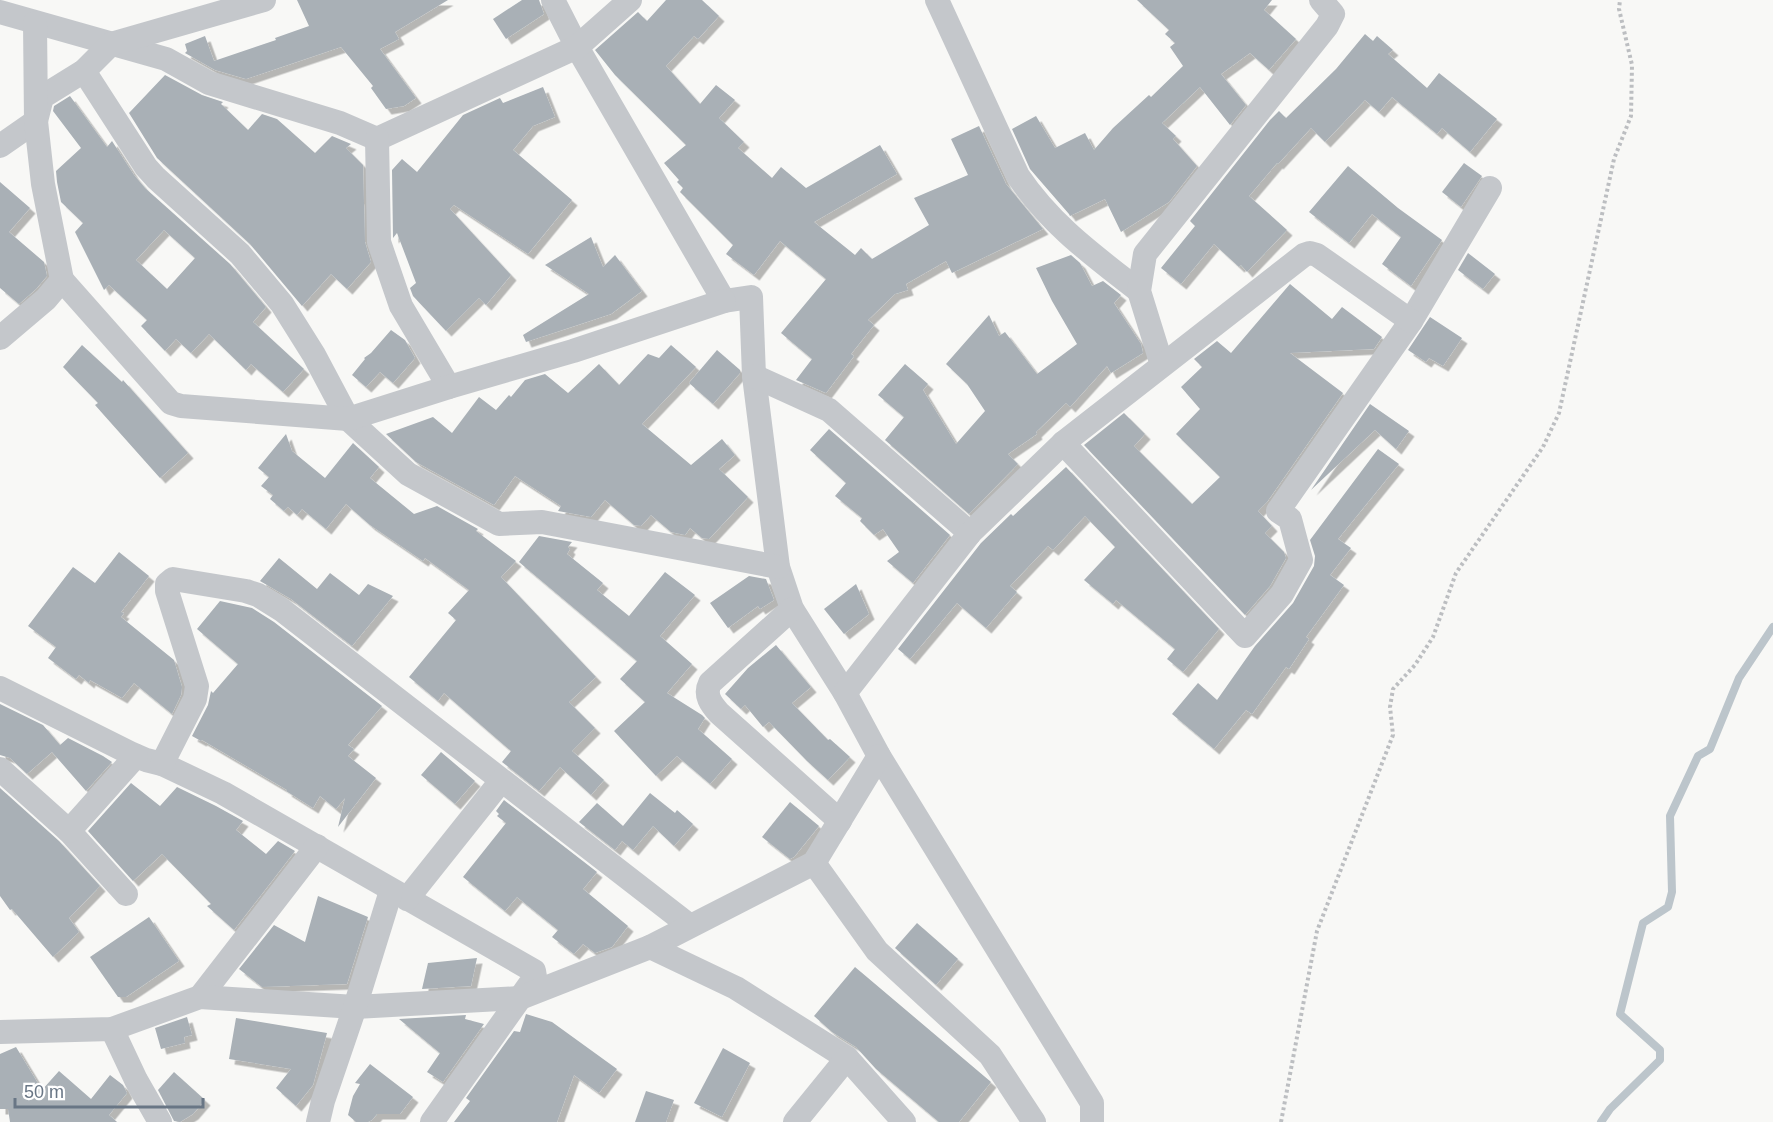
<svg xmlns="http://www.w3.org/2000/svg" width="1773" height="1122" viewBox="0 0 1773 1122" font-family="Helvetica,sans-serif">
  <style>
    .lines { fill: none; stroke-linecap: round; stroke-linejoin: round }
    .stream { stroke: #bcc5cb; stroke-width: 8 }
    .building { fill: #a9b0b6; fill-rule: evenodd; filter: url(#shadow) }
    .path { stroke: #bcbec1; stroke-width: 4; stroke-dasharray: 3 3; stroke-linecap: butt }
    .minor { stroke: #c4c7cb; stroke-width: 24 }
  </style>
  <defs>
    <filter id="shadow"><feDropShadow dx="5.5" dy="5.5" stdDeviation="0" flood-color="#0004"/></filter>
  </defs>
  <rect width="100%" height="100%" fill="#f8f8f6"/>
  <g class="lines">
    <path class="stream" d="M1601,1122L1610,1109L1660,1060V1050L1620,1014L1643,923L1668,907L1672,892L1670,816L1698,756L1710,749L1739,678L1773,627"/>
  </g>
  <g class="building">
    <path d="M297,0H448L395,32L399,39L380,49L416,98L404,106L386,109L371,88L373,86L341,47L246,79L215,70L185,53L187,51L185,44L205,36L214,61L276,40L275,38L309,26Z"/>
    <path d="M522,0H539L544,14L506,39L493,19Z"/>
    <path d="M666,0H702L719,16L698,39L694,36L666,66L700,104L716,85L735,100L719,118L744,142L738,148L772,178L781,167L806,188L880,145L897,174L814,222L855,255L861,248L872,259L929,225L914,198L968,175L951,139L979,126L1006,184L1043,229L952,273L946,261L906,284L908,290L895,294L868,320L874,325L851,354L854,356L826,393L796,380L812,359L781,333L826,279L780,241L754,275L726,254L733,245L680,192L683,188L677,182L679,180L664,163L686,145L615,75L595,50L638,12L647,21Z"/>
    <path d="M1137,0H1272L1264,10L1296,39L1269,70L1250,53L1221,74L1246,105L1230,125L1200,87L1162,123L1176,136L1173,139L1197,166L1169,202L1121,232L1105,199L1070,216L1069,214L1030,169L1012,129L1036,116L1055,148L1085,133L1094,150L1113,128L1149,95L1151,97L1183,66L1170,47L1175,43L1165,34L1169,30Z"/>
    <path d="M1365,34L1373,41L1377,36L1393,50L1388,54L1427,88L1439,73L1497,119L1470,152L1442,128L1437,134L1392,97L1379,112L1365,100L1325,142L1311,128L1278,164L1277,163L1249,196L1287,230L1247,272L1241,265L1239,267L1214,244L1181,284L1161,268L1195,226L1190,221L1270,120L1279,111L1286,118L1336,69Z"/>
    <path d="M165,75L202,95L223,102L221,104L248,130L262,114L277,119L315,153L332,136L351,144L346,148L363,165L365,242L371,262L347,289L331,274L302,306L250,244L157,158L129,113Z"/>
    <path d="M543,87L555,117L533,126L513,150L572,200L528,254L454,205L450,209L511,275L486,305L479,298L446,331L413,296L410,288L416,283L397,233L393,238L392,170L402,159L417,172L463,115L500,98L503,103Z"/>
    <path d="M70,96L107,147L112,141L134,175L145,188L230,264L266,307L253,322L304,369L283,392L251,364L246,370L209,334L191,353L176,339L165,351L141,326L147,320L109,285L104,290L75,232L83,223L61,202L57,182L56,171L81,148L53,111L54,106ZM164,230L195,258L167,289L136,260Z"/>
    <path d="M1464,163L1482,176L1461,207L1442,192Z"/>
    <path d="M1348,166L1398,208L1442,240L1411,286L1382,264L1401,237L1372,214L1349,243L1309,212Z"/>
    <path d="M0,182L30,208L9,232L44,262L47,276L36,289L19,304L0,288Z"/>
    <path d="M591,237L603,267L615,255L642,291L611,314L526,342L523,335L589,294L545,265Z"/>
    <path d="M1468,253L1495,274L1483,289L1458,270Z"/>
    <path d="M1071,255L1080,263L1092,286L1103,281L1121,295L1114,303L1141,344L1143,353L1111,373L1107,366L1070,407L1066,403L1036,432L1037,434L1008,454L1018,464L969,514L885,440L904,417L878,395L905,364L928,384L923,390L956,444L985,411L967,384L946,364L989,315L999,336L1005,332L1037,374L1077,344L1052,301L1036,268Z"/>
    <path d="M1290,284L1332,319L1342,307L1382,337L1374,349L1290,353L1343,393L1267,502L1258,511L1272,526L1265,533L1284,552L1286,558L1270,586L1245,615L1084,445L1124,413L1145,434L1134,446L1192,504L1220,477L1176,434L1200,409L1181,387L1202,367L1194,359L1217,341L1231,353Z"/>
    <path d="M1430,317L1462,338L1443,366L1429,358L1426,362L1408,350Z"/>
    <path d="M391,330L405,340L415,358L393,383L380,372L366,387L352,375L365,359L364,358L371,353Z"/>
    <path d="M82,345L122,382L123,380L188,453L160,478L95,405L98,403L63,367Z"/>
    <path d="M671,345L696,367L642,424L691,465L722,439L735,455L719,469L748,497L709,539L702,538L690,528L685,535L671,532L651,515L641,526L634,525L605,500L591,517L558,511L561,506L515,476L494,505L416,462L386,434L433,417L452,433L479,397L496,410L509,395L511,397L525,380L545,374L568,393L599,364L619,385L648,354L659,358Z"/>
    <path d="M717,350L740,370V373L713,404L689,383Z"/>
    <path d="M1370,404L1409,431L1396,449L1375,430L1311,490Z"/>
    <path d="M829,429L950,535L913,583L887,561L899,552L883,529L874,535L860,521L862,518L835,496L846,483L810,450Z"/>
    <path d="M286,434L292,451L325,478L353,443L379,467L370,478L414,514L437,506L478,529L476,531L516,561L501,577L596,677L569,702L595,728L572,751L604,780L591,795L560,767L539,791L502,762L511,751L444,693L438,701L409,677L456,620L448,613L469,590L425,558L423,561L370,525L346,504L326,529L302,509L297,515L288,507L284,511L270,499L273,495L261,486L269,477L258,468Z"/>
    <path d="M1378,449L1399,464L1338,539L1351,548L1330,575L1344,585L1306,637L1309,639L1289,669L1286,667L1252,714L1246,710L1214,749L1172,714L1198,683L1217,700L1255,646L1293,603L1314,566L1315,556L1310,540Z"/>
    <path d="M1066,467L1219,629L1183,672L1167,659L1175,649L1116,600L1113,604L1084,580L1115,547L1085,516L1053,550L1048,546L1010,586L1017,592L986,628L957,603L910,659L898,649L981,543L1011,514L1013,516Z"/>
    <path d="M539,536L572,542L568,547L570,549L567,554L603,583L597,590L629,616L665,572L695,595L660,636L692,664L667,693L702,715L705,718L698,729L732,759L710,784L677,756L656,776L614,731L645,702L620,679L637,661L519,562Z"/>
    <path d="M119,552L149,576L121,612L124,613L121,617L174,660L182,687L181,695L172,714L134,683L122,698L90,680L89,683L79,675L76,679L48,658L56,647L28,626L73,567L95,583Z"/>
    <path d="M279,558L317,589L330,573L359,595L368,584L393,596L352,646L291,599L260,581Z"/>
    <path d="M749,576L766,579L774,600L760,609L758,606L728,628L710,603Z"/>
    <path d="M856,584L869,614L844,634L824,609Z"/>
    <path d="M220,601L252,608L274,622L382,706L348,745L354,749L348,756L376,778L338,827L345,798L336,809L320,796L313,808L286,791L287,790L202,740L201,741L192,736L208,705L211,691L213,693L238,664L197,629Z"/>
    <path d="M776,645L811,687L792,703L828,740L830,739L850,757L828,780L807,761L769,722L763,727L745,705L741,709L725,694L748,668Z"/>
    <path d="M0,704L43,725L60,745L68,738L103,756L112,762L86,791L52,752L27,774L10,758L0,755Z"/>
    <path d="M441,752L475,781L455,804L421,775Z"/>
    <path d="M131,783L160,806L177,787L216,806L243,821L236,830L266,854L278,841L295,851L234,930L207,906L211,904L162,854L133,881L88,831Z"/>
    <path d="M0,788L59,841L100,886L69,918L79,932L53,957L12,909L10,910L0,896Z"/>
    <path d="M650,793L675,813L677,810L693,824L674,846L653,826L633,850L622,841L615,850L579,822L597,803L623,826Z"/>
    <path d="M504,800L597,872L583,889L628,926L612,947L595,953L583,944L574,954L552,937L558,930L517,897L505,911L463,877L506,823L497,816L499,814L496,811Z"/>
    <path d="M790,802L819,826L794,857L790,859L762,837Z"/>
    <path d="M318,896L368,917L347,984L262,987L239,969L274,925L305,942Z"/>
    <path d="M149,917L179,961L126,997H118L90,957Z"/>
    <path d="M917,923L958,959L936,985L895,948Z"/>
    <path d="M477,958L471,986L422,989L428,963Z"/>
    <path d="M855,967L991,1082L959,1122H939L876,1069L856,1047L832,1032L814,1016Z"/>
    <path d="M526,1014L552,1022L617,1069L599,1093L574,1075L557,1122H454L470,1101L466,1098L514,1031L520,1032Z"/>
    <path d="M466,1015L465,1019L484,1024L443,1082L427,1072L440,1053L399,1019Z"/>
    <path d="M187,1017L192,1035L184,1037L185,1043L161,1049L155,1028Z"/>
    <path d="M236,1018L327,1033L313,1085L296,1106L276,1088L291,1069L229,1059Z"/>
    <path d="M16,1047L42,1090L59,1071L91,1099L110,1075L123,1085L127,1093L109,1115L117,1122H10L8,1109H0V1054Z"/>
    <path d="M723,1048L750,1063L722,1117L694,1103Z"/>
    <path d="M370,1064L413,1097L400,1114H377L372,1120L368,1122H356L348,1115L353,1096L360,1084L355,1083Z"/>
    <path d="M174,1072L205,1100L193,1114L180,1122L174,1121L158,1090Z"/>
    <path d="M646,1091L674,1100L666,1122H635Z"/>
  </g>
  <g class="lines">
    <path class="path" d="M1281,1122L1317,931L1393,735L1390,707L1393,689L1415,665L1433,637L1456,573L1543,447L1559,413L1614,159L1631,116L1632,65L1619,9L1620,0"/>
    <g class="minor">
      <path d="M553,0L577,47L724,301L751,297L754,376L778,567L792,609L845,693L879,756L1092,1103V1122"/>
      <path d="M937,0L1018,176C1051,225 1093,255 1139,291"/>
      <path d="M0,12L166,59L209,83L340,123L377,139L577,47L630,0"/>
      <path d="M84,71L146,167L156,178L240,254L282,304L314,355L348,419L408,474L499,524L542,522L778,567"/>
      <path d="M377,139L379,242L401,306L449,387"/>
      <path d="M0,146L36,121L42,97L84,71L111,44L264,0"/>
      <path d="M62,280L171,403L181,406L348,419L449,387L573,351L724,301"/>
      <path d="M0,338L46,299L62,280L43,184L36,121L35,23"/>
      <path d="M1162,365L1139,291L1145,254L1327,26L1333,14L1321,0"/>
      <path d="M754,376L829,410L970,533"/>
      <path d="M1063,443L1245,636L1282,594L1301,560L1290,519L1278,511L1411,321L1490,188"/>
      <path d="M792,609L710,683C704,695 711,704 719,713L840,821"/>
      <path d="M0,688L130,753L146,760L162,764L223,793L534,971L535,977L432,1122"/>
      <path d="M845,693L970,533L1063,443L1304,255L1310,253L1317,255L1411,321"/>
      <path d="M162,764L195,699L197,686L167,591V584L173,579L246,591L258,595L282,610L690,926"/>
      <path d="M0,769L69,831L126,894"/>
      <path d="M69,831L136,756"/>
      <path d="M814,863L877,951L990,1055L1034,1122"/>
      <path d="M407,899L501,781"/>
      <path d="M650,947L814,863L879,756"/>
      <path d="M200,997L317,846"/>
      <path d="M112,1029L136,1080L160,1122"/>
      <path d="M0,1032L112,1029L200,997L355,1007L520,998L650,947L736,988L847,1058L904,1122"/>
      <path d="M318,1122L323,1101L355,1007L391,891"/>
      <path d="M795,1122L847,1058"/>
    </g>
  </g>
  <path d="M15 1098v9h188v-9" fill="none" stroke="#697685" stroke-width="3"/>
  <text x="24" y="1098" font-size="18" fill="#697685" stroke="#ffffff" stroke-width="4.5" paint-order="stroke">50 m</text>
</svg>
